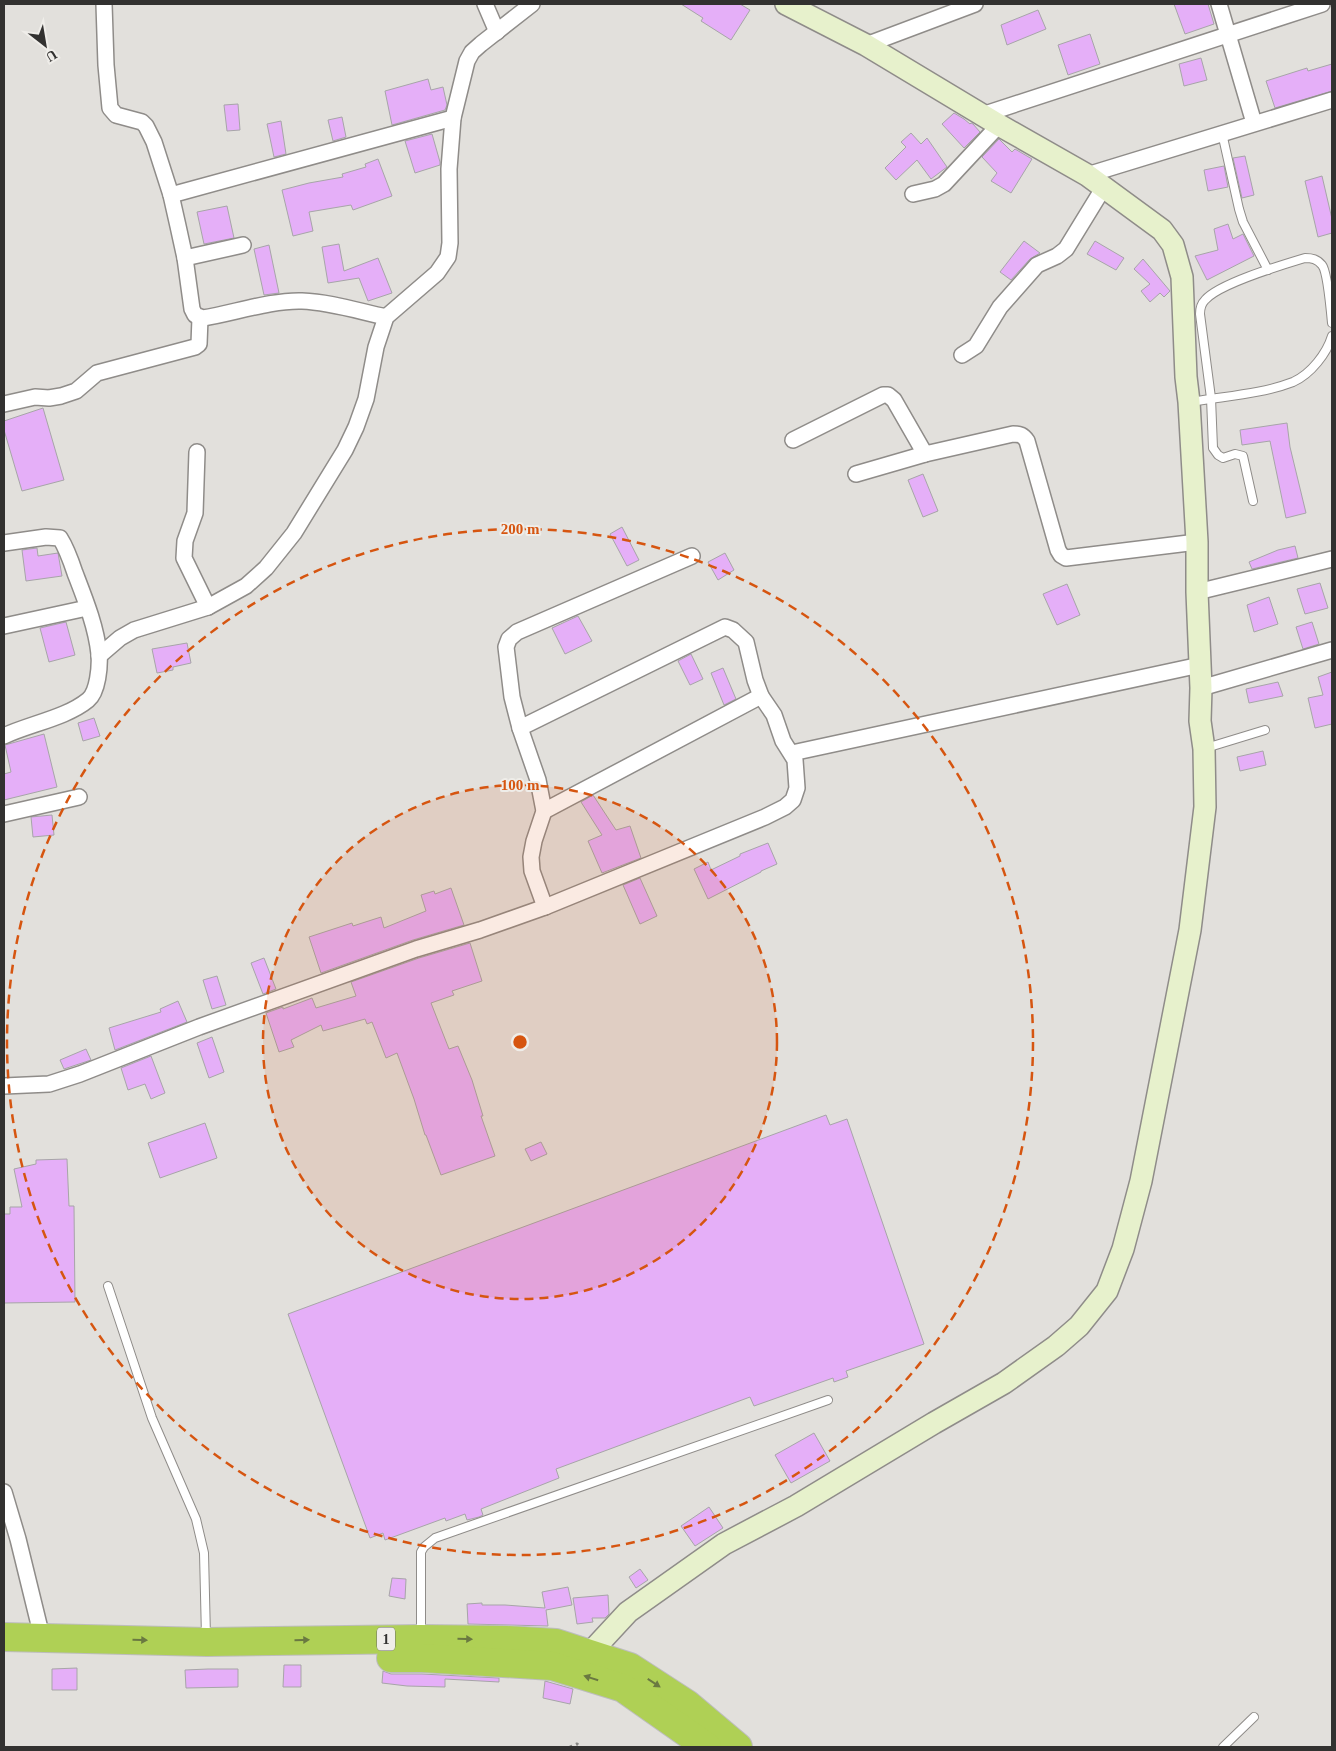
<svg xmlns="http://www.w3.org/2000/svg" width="1336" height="1751" viewBox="0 0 1336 1751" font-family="'Times New Roman',serif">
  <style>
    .building { fill: #e5aff8; stroke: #a7a5a8 }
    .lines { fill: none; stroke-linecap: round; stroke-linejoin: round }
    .lane-casing { stroke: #8f8c89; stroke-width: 10 }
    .street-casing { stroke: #8f8c89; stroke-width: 18 }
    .secondary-casing { stroke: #8f8c89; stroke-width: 24 }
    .highway-casing { stroke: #bdbdbd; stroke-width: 30 }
    .path { stroke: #888784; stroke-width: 3; stroke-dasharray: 2.5 4; stroke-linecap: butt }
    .lane { stroke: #fff; stroke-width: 8 }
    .street { stroke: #fff; stroke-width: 15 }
    .secondary { stroke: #e7f1cc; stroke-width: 21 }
    .highway { stroke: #afd055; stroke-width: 28 }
    .oneway { fill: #6a7941 }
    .ring { fill: none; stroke: #d65510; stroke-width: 2.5; stroke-dasharray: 9 6 }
    .labels { text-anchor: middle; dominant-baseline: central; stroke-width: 4; stroke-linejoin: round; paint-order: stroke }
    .shield { fill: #efede9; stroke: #6b6968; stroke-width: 1 }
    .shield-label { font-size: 14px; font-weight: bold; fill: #323130 }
    .centre { fill: #d65510; stroke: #efede9; stroke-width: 2.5 }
    .ring-label { font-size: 15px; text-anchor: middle; font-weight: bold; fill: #d65510; stroke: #efede9; stroke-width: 4; stroke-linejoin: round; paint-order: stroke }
  </style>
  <rect width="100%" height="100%" fill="#e2e0dc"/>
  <g class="building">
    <path d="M681,4H740L750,10L731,40L701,21L703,18Z"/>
    <path d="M1174,4H1208L1214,24L1185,34Z"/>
    <path d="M1038,10L1046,29L1007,45L1001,25Z"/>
    <path d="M1090,34L1100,64L1068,75L1058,45Z"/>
    <path d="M1201,58L1207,80L1184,86L1179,64Z"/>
    <path d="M1332,64V91L1275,108L1266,81L1307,68L1308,71Z"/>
    <path d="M428,79L431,90L443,87L447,105L445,110L392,125L385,91Z"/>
    <path d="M238,104L240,130L227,131L224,105Z"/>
    <path d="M954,113L964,119L970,124L971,123L973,124L980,132L964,148L942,124Z"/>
    <path d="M342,117L346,137L333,141L328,120Z"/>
    <path d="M281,121L286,154L274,157L267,124Z"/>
    <path d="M911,133L921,144L927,138L947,167L931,179L917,160L896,180L885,168L906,147L901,142Z"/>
    <path d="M432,134L440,162V165L415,173L405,141Z"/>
    <path d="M999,139L1012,152L1015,149L1032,159L1011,193L991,181L997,173L982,157Z"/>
    <path d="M1245,156L1254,195L1242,198L1233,158Z"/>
    <path d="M378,159L392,196L353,210L351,205L309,212L313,231L293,236L282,190L309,183L343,177L342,174L366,167L365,164Z"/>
    <path d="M1224,166L1228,187L1208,191L1204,170Z"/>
    <path d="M1322,176L1332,219V233L1318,237L1305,181Z"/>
    <path d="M227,206L234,238L204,244L197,212Z"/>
    <path d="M1228,224L1233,239L1243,234L1254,256L1207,280L1195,256L1218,250L1214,229Z"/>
    <path d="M1024,241L1040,253L1030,259L1011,280L1000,272Z"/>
    <path d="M1095,241L1124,258L1116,270L1087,254Z"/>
    <path d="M339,244L344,271L378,258L392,293L368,301L359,278L328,283L322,247Z"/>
    <path d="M269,245L279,293L264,295L254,249Z"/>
    <path d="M1143,259L1170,291L1164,297L1160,293L1150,302L1141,291L1150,284L1134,269Z"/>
    <path d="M43,408L64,480L22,491L4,430V421Z"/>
    <path d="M1287,423L1290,447L1306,513L1286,518L1270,441L1242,445L1240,430Z"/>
    <path d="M923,474L938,511L923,517L908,480Z"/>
    <path d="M622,527L639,560L627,566L610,534Z"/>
    <path d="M1295,546L1298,558L1252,569L1249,562L1278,550Z"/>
    <path d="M37,548L38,556L58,553L62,576L26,581L22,550Z"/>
    <path d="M725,553L734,570L718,580L708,562Z"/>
    <path d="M1320,583L1328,608L1305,614L1297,589Z"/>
    <path d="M1067,584L1080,615L1057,625L1043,594Z"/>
    <path d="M1269,597L1278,624L1254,632L1247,605Z"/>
    <path d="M578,616L592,641L565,654L552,628Z"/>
    <path d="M66,622L75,655L49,662L40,628Z"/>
    <path d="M1312,622L1319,644L1303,649L1296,627Z"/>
    <path d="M187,643L191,663L173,667V670L157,673L152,649Z"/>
    <path d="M691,654L703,679L690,685L678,661Z"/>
    <path d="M723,668L736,699L724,705L711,673Z"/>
    <path d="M1332,672V724L1315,728L1308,698L1323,695L1318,677Z"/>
    <path d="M1278,682L1283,696L1249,703L1246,689Z"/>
    <path d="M94,718L100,736L83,741L78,723Z"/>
    <path d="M44,734L57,787L4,800V774L11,772L5,745Z"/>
    <path d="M1263,751L1266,765L1240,771L1237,757Z"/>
    <path d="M593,795L616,830L630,826L641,858L602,873L588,841L602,835L581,802Z"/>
    <path d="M52,815L54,835L33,837L31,817Z"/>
    <path d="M768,843L777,864L761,871V872L708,899L694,869L708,862L711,870L740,856V854Z"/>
    <path d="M640,878L657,916L640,924L623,885Z"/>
    <path d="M451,888L464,925L413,940L321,973L309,937L352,923L353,926L381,917L384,928L426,911L421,895L434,891L435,894Z"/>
    <path d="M470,943L482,981L452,991L454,995L431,1003L449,1049L458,1046L472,1080L483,1116H481L495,1156L441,1175L426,1135H425L414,1099L397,1053L386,1058L372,1022L367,1024L365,1019L323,1031L321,1025L291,1040L294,1047L279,1052L266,1013L283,1007V1009L312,998L316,1008L356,996L351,982L419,958Z"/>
    <path d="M264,958L276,989L263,994L251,963Z"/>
    <path d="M217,976L226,1005L212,1009L203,980Z"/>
    <path d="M178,1001L187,1022L115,1050L109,1028L161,1012L160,1009Z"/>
    <path d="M212,1037L224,1072L209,1078L197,1043Z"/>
    <path d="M86,1049L91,1060L64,1069L60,1060Z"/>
    <path d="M151,1056L165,1093L151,1099L145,1084L128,1090L121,1068Z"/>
    <path d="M826,1115L830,1125L847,1119L924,1344L846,1371L848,1377L834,1382L833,1378L754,1406L750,1397L556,1469L559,1478L481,1509L483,1515L479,1517L467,1520L465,1514L446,1521L445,1518L385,1540L383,1533L370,1538L288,1314Z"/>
    <path d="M205,1123L217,1158L160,1178L148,1143Z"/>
    <path d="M541,1142L547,1154L531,1161L525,1149Z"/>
    <path d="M67,1159L69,1206H74L75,1302L4,1303V1214H10V1207H22L14,1169L36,1164V1160Z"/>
    <path d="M814,1433L830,1461L791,1483L775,1455Z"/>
    <path d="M709,1507L723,1528L695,1546L681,1526Z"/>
    <path d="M640,1569L648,1580L636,1588L629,1577Z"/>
    <path d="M392,1578L406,1579L405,1599L389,1596Z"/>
    <path d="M568,1587L572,1605L546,1610L548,1626L468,1624L467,1604L482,1603V1605H505L545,1608L542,1592Z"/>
    <path d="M608,1595L609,1614L605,1618H592L593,1622L577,1624L573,1598Z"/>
    <path d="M284,1665H301V1687H283Z"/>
    <path d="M77,1668V1690H52V1669Z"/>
    <path d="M208,1669H238V1687L186,1688L185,1670Z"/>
    <path d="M383,1671L391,1674H422L499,1678V1682L445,1679V1687L407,1686L382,1683Z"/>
    <path d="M545,1681L573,1689L570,1704L543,1698Z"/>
  </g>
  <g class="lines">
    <g class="lane-casing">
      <g id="lane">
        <path d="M1222,133L1239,209L1243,222L1268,270"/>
        <path d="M1191,402C1225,396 1262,394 1293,382C1311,374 1327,353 1332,336"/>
        <path d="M1253,501L1243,456L1235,454L1223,458L1218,455L1213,448L1211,398L1200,314C1200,308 1201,304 1205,300C1220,283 1282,265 1305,258C1312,258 1317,259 1322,265C1327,271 1331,312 1332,323"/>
        <path d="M1206,748L1265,730"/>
        <path d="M108,1286L152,1418L196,1519L204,1553L206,1637"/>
        <path d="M421,1634V1552L424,1547L435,1538L828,1400"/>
        <path d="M1223,1747L1254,1717"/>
      </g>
    </g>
    <g class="street-casing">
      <g id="street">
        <path d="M104,4L106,65L110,108L116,115L142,122L146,126L154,142L171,195L178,226L185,258L192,309L195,315L203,318C234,313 271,300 302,301C330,302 358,311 386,317"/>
        <path d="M485,4L497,32"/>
        <path d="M1219,4L1254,123"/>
        <path d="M866,45L975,4"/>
        <path d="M982,115L1322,4"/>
        <path d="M1087,175L1332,100"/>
        <path d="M913,194L935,189L944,184L999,125"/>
        <path d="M171,195L453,118"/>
        <path d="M185,258L243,245"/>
        <path d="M962,355L976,346L1000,307L1037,265L1057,256L1066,249L1104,187"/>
        <path d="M4,404L35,397L49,398L61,396L76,391L97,373L195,347L199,344L200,318"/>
        <path d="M793,440L883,395H888L894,400L925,454"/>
        <path d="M197,452L195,513L185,541L184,558L208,607"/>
        <path d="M856,474L925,454L1013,434C1020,434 1023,435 1027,441L1058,550L1061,555L1066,558L1197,542"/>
        <path d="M4,543L46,537L60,538C67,549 71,561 75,573C85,599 96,626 99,654C100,666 98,692 88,700C66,718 29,724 4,736"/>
        <path d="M1197,592L1332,559"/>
        <path d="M4,626L87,608"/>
        <path d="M99,656L120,638L134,630L208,607L246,586L266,568L294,533L345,450L356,427L366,399L376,347L386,317L437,273L448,257L450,243L449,169L453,118L467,61L472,52L481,44L532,4"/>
        <path d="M1201,688L1332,650"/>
        <path d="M792,753L1200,665"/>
        <path d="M544,811L761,696"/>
        <path d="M4,814L79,797"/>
        <path d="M545,907L532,871L531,857L534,841L544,811L538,780L520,728L512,697L506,647L509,639L517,632L692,556"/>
        <path d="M4,1086L49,1084L80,1074L199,1027L416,949L480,930L545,907L765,817L785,807L793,800L797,788L795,760L783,741L774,715L761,696L755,680L746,642L733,630L725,627L520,728"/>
        <path d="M4,1492L18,1539L42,1637"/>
      </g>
    </g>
    <g class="secondary-casing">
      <path id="secondary" d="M590,1653L628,1612L724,1544L796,1506L934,1423L1004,1383L1056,1346L1079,1326L1107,1291L1123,1249L1141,1181L1190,930L1205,807L1204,749L1200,721L1201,688L1197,592V542L1189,402L1186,377L1182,277L1173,245L1162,230L1087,175L999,125L866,45L786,4"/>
    </g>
    <g class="highway-casing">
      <g id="highway">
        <path d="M4,1637L207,1642L421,1639L506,1640L556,1643L630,1667L687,1704L738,1747"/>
        <path d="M391,1658H422L552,1666L623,1688L707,1747"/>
      </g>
    </g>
    <path class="path" d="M570,1747L577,1744L581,1747"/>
    <use href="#lane" class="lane"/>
    <use href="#street" class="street"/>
    <use href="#secondary" class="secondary"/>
    <use href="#highway" class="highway"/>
  </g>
  <defs><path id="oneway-solid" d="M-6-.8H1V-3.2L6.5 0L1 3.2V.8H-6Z" transform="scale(1.25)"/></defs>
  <g class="oneway">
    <use href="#oneway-solid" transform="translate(465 1639) rotate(1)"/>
    <use href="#oneway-solid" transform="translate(140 1640) rotate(2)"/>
    <use href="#oneway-solid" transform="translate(302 1640) rotate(-1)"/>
    <use href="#oneway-solid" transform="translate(591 1678) rotate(-163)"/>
    <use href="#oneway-solid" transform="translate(654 1683) rotate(33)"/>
  </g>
  <circle cx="520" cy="1042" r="257" fill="#d65510" fill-opacity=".12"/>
  <g class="ring">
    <circle cx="520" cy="1042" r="257"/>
    <circle cx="520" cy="1042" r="513"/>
  </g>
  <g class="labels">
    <rect class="shield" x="377" y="1627.5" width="18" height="23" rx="4"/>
    <g class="shield-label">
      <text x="386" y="1639">1</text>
    </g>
  </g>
  <circle cx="520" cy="1042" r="8" class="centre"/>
  <g class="ring-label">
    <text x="520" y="534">200 m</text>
    <text x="520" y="790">100 m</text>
  </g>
  <rect width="1336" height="1751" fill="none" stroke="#323130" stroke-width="10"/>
  <g transform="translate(45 45) rotate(149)" stroke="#efede9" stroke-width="4" paint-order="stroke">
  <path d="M0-4L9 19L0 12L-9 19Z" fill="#323130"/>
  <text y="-8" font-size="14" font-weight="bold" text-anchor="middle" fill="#323130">U</text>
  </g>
</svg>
